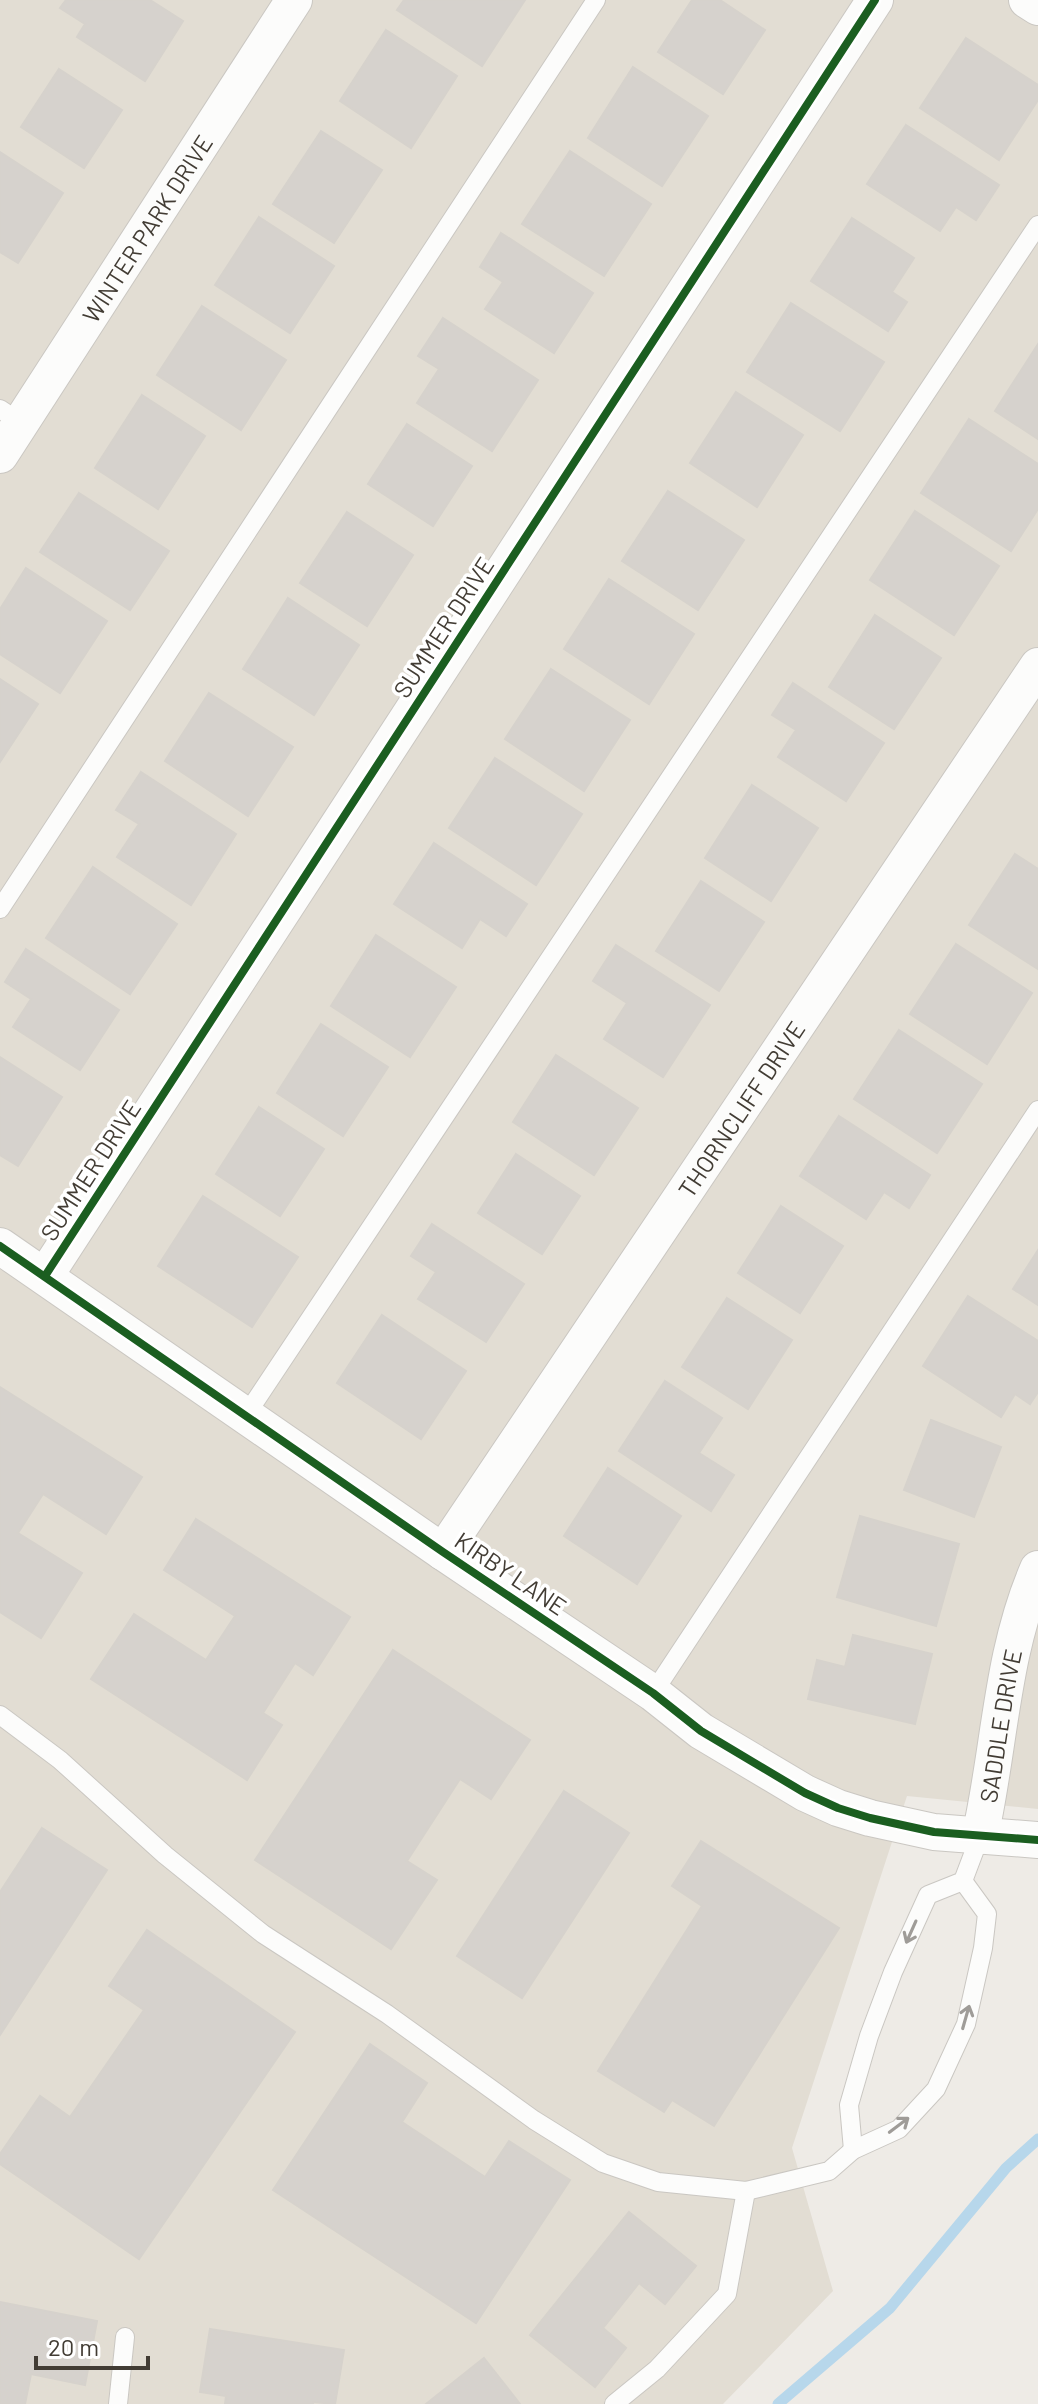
<svg xmlns="http://www.w3.org/2000/svg" width="1038" height="2404" viewBox="0 0 1038 2404" font-family="Barlow,sans-serif">
  <style>
    .residential { fill: #e2ddd3 }
    .lines { fill: none; stroke-linecap: round; stroke-linejoin: round }
    .stream { stroke: #b7d7eb; stroke-width: 11 }
    .building { fill: #d6d2cd; stroke: #d6d2cc; stroke-width: 2 }
    .lane-casing { stroke: #cac7c2; stroke-width: 20 }
    .street-casing { stroke: #cac7c2; stroke-width: 38 }
    .lane { stroke: #fcfcfb; stroke-width: 18 }
    .street { stroke: #fcfcfb; stroke-width: 36 }
    .cycleway-casing { stroke: #fff; stroke-width: 13 }
    .cycleway { stroke: #1b5e20; stroke-width: 8 }
    .oneway { stroke: #9f9c98 }
    .labels { text-anchor: middle; dominant-baseline: central; stroke-width: 7; stroke-linejoin: round; paint-order: stroke }
    .street-label { font-size: 24px; fill: #423c34; stroke: #fff }
  </style>
  <rect width="100%" height="100%" fill="#eeebe6"/>
  <path class="residential" d="M0,0H1038V1809L907,1796L792,2148L833,2291L723,2404H0Z"/>
  <g class="lines">
    <path class="stream" d="M778,2404L890,2308L1006,2168L1038,2139"/>
  </g>
  <g class="building">
    <path d="M66,0H150L183,21L145,81L77,37L85,24L60,8Z"/>
    <path d="M404,0H525L482,66L397,10Z"/>
    <path d="M692,0H720L765,30L723,94L658,52Z"/>
    <path d="M386,30L457,76L411,148L340,101Z"/>
    <path d="M966,38L1038,85V100L999,160L920,108Z"/>
    <path d="M633,67L708,116L662,186L588,138Z"/>
    <path d="M59,69L122,110L84,168L21,127Z"/>
    <path d="M906,125L999,185L976,220L956,207L940,231L867,184Z"/>
    <path d="M321,131L382,170L334,243L273,204Z"/>
    <path d="M570,151L651,204L604,276L522,224Z"/>
    <path d="M0,152L63,193L18,263L0,252Z"/>
    <path d="M259,217L334,266L290,333L215,285Z"/>
    <path d="M852,218L914,258L892,292L907,302L888,331L811,281Z"/>
    <path d="M501,233L593,293L554,353L485,309L503,282L480,267Z"/>
    <path d="M791,303L884,362L840,431L747,372Z"/>
    <path d="M202,306L286,360L241,430L157,375Z"/>
    <path d="M443,318L538,380L492,451L417,403L439,369L418,356Z"/>
    <path d="M1038,344V439L995,411Z"/>
    <path d="M736,392L803,435L757,507L690,463Z"/>
    <path d="M142,395L205,436L158,509L95,468Z"/>
    <path d="M969,419L1038,464V509L1011,551L921,493Z"/>
    <path d="M407,424L472,466L433,526L368,484Z"/>
    <path d="M668,491L744,540L698,610L622,561Z"/>
    <path d="M79,493L169,551L130,610L40,552Z"/>
    <path d="M915,511L999,566L954,635L870,580Z"/>
    <path d="M347,512L413,555L367,626L300,583Z"/>
    <path d="M26,568L107,621L60,693L0,654V609Z"/>
    <path d="M609,579L694,634L649,704L564,649Z"/>
    <path d="M288,598L359,645L314,715L243,669Z"/>
    <path d="M875,615L941,658L894,729L829,687Z"/>
    <path d="M551,669L630,720L584,791L505,739Z"/>
    <path d="M0,679L38,704L0,762Z"/>
    <path d="M793,683L884,743L846,801L778,757L796,730L772,715Z"/>
    <path d="M209,693L293,747L248,816L165,761Z"/>
    <path d="M495,758L582,814L536,885L449,828Z"/>
    <path d="M141,772L236,834L191,905L117,857L139,824L116,810Z"/>
    <path d="M752,785L818,828L771,901L705,858Z"/>
    <path d="M434,843L527,904L506,936L480,919L462,948L394,904Z"/>
    <path d="M1015,854L1038,869V969L969,925Z"/>
    <path d="M93,867L177,924L130,994L46,938Z"/>
    <path d="M701,881L764,922L719,991L656,951Z"/>
    <path d="M376,935L456,987L410,1057L331,1006Z"/>
    <path d="M956,944L1032,993L987,1064L910,1014Z"/>
    <path d="M616,945L710,1005L663,1077L604,1039L627,1003L593,981Z"/>
    <path d="M26,949L119,1010L80,1070L13,1027L31,999L5,982Z"/>
    <path d="M321,1024L388,1067L343,1136L277,1093Z"/>
    <path d="M899,1030L982,1084L937,1153L854,1099Z"/>
    <path d="M556,1055L638,1108L594,1175L513,1122Z"/>
    <path d="M0,1057L62,1097L18,1166L0,1155Z"/>
    <path d="M259,1107L324,1149L280,1216L216,1174Z"/>
    <path d="M839,1116L930,1175L909,1208L884,1192L866,1219L800,1176Z"/>
    <path d="M516,1154L580,1196L542,1254L478,1213Z"/>
    <path d="M203,1196L298,1257L252,1327L158,1266Z"/>
    <path d="M781,1206L843,1246L800,1313L738,1273Z"/>
    <path d="M432,1224L524,1284L486,1342L418,1299L436,1272L411,1256Z"/>
    <path d="M1038,1250V1305L1013,1289Z"/>
    <path d="M968,1296L1038,1341V1392L1030,1404L1015,1394L1001,1417L923,1366Z"/>
    <path d="M727,1298L792,1340L748,1409L682,1367Z"/>
    <path d="M382,1315L466,1371L421,1439L337,1383Z"/>
    <path d="M665,1381L722,1418L699,1453L734,1475L711,1511L619,1451Z"/>
    <path d="M0,1387L142,1477L106,1534L43,1494L18,1533L82,1573L41,1638L0,1612Z"/>
    <path d="M931,1420L1001,1447L974,1517L904,1490Z"/>
    <path d="M608,1468L681,1516L637,1584L564,1536Z"/>
    <path d="M860,1516L959,1544L936,1626L837,1597Z"/>
    <path d="M196,1519L350,1617L313,1675L295,1663L263,1713L282,1725L247,1780L91,1679L134,1614L206,1660L235,1616L164,1570Z"/>
    <path d="M853,1635L932,1654L915,1724L808,1699L817,1660L845,1667Z"/>
    <path d="M393,1650L530,1740L491,1799L460,1779L407,1861L437,1880L391,1949L255,1860Z"/>
    <path d="M564,1791L629,1833L522,1998L457,1956Z"/>
    <path d="M42,1828L107,1870L0,2035V1892Z"/>
    <path d="M701,1841L839,1928L714,2126L672,2100L664,2112L598,2071L702,1906L672,1886Z"/>
    <path d="M147,1930L295,2032L139,2259L0,2164V2154L40,2096L70,2117L144,2010L109,1986Z"/>
    <path d="M370,2044L427,2083L402,2122L485,2177L509,2141L570,2180L476,2323L273,2190Z"/>
    <path d="M629,2212L696,2266L665,2304L639,2283L603,2328L626,2348L595,2387L530,2335Z"/>
    <path d="M0,2302L97,2321L85,2385L31,2374L25,2404H0Z"/>
    <path d="M210,2329L344,2350L335,2404L313,2402V2404H225L226,2396L200,2392Z"/>
    <path d="M484,2358L520,2404H426Z"/>
  </g>
  <g class="lines">
    <g class="lane-casing">
      <g id="lane">
        <path d="M0,409L21,423"/>
        <path d="M0,909L596,0"/>
        <path d="M246,1415L1038,225"/>
        <path d="M653,1693L1038,1110"/>
        <path d="M0,1715L60,1760L165,1855L263,1934L387,2014L534,2120L603,2163L658,2182L746,2191L829,2171L853,2150L899,2129L936,2089L966,2024L983,1948L987,1914L963,1881"/>
        <path d="M853,2150L849,2105L869,2036L893,1972L928,1895L963,1881L980,1836"/>
        <path d="M118,2404L125,2337"/>
        <path d="M614,2404L657,2369L727,2294L746,2191"/>
      </g>
    </g>
    <g class="street-casing">
      <g id="street">
        <path d="M1027,0L1038,7"/>
        <path id="s1" d="M0,455L294,0"/>
        <path d="M0,1246L443,1552L653,1693L701,1731L805,1793L838,1808L870,1818L934,1832L1038,1840"/>
        <path d="M45,1276L875,0"/>
        <path id="s2" d="M443,1552L1038,666"/>
        <path id="s3" d="M980,1836C1000,1747 1001,1654 1038,1569"/>
      </g>
    </g>
    <use href="#lane" class="lane"/>
    <use href="#street" class="street"/>
    <g class="cycleway-casing">
      <g id="cycleway">
        <path d="M0,1246L443,1552L653,1693L701,1731L805,1793L838,1808L870,1818L934,1832L1038,1840"/>
        <path d="M45,1276L875,0"/>
      </g>
    </g>
    <use href="#cycleway" class="cycleway"/>
  </g>
  <defs><path id="oneway-shaft" d="M-6 0H5M1.5-3L5.5 0L1.5 3" fill="none" stroke-width="1.6" stroke-linecap="round" stroke-linejoin="round" transform="scale(2)"/></defs>
  <g class="oneway">
    <use href="#oneway-shaft" transform="translate(911 1932) rotate(114)"/>
    <use href="#oneway-shaft" transform="translate(966 2017) rotate(-74)"/>
    <use href="#oneway-shaft" transform="translate(899 2125) rotate(-37)"/>
  </g>
  <g class="labels">
    <g class="street-label">
      <text stroke="none"><textPath href="#s1" startOffset="270">WINTER PARK DRIVE</textPath></text>
      <text transform="translate(443 627) rotate(-57)">SUMMER DRIVE</text>
      <text stroke="none"><textPath href="#s2" startOffset="534">THORNCLIFF DRIVE</textPath></text>
      <text transform="translate(90 1170) rotate(-57)">SUMMER DRIVE</text>
      <text transform="translate(511 1573) rotate(34)">KIRBY LANE</text>
      <text stroke="none"><textPath href="#s3" startOffset="112">SADDLE DRIVE</textPath></text>
    </g>
  </g>
  <path d="M36 2356v12h112v-12" fill="none" stroke="#423c34" stroke-width="4"/>
  <text x="48" y="2356" font-size="24" fill="#423c34" stroke="#ffffff" stroke-width="6" paint-order="stroke">20 m</text>
</svg>
